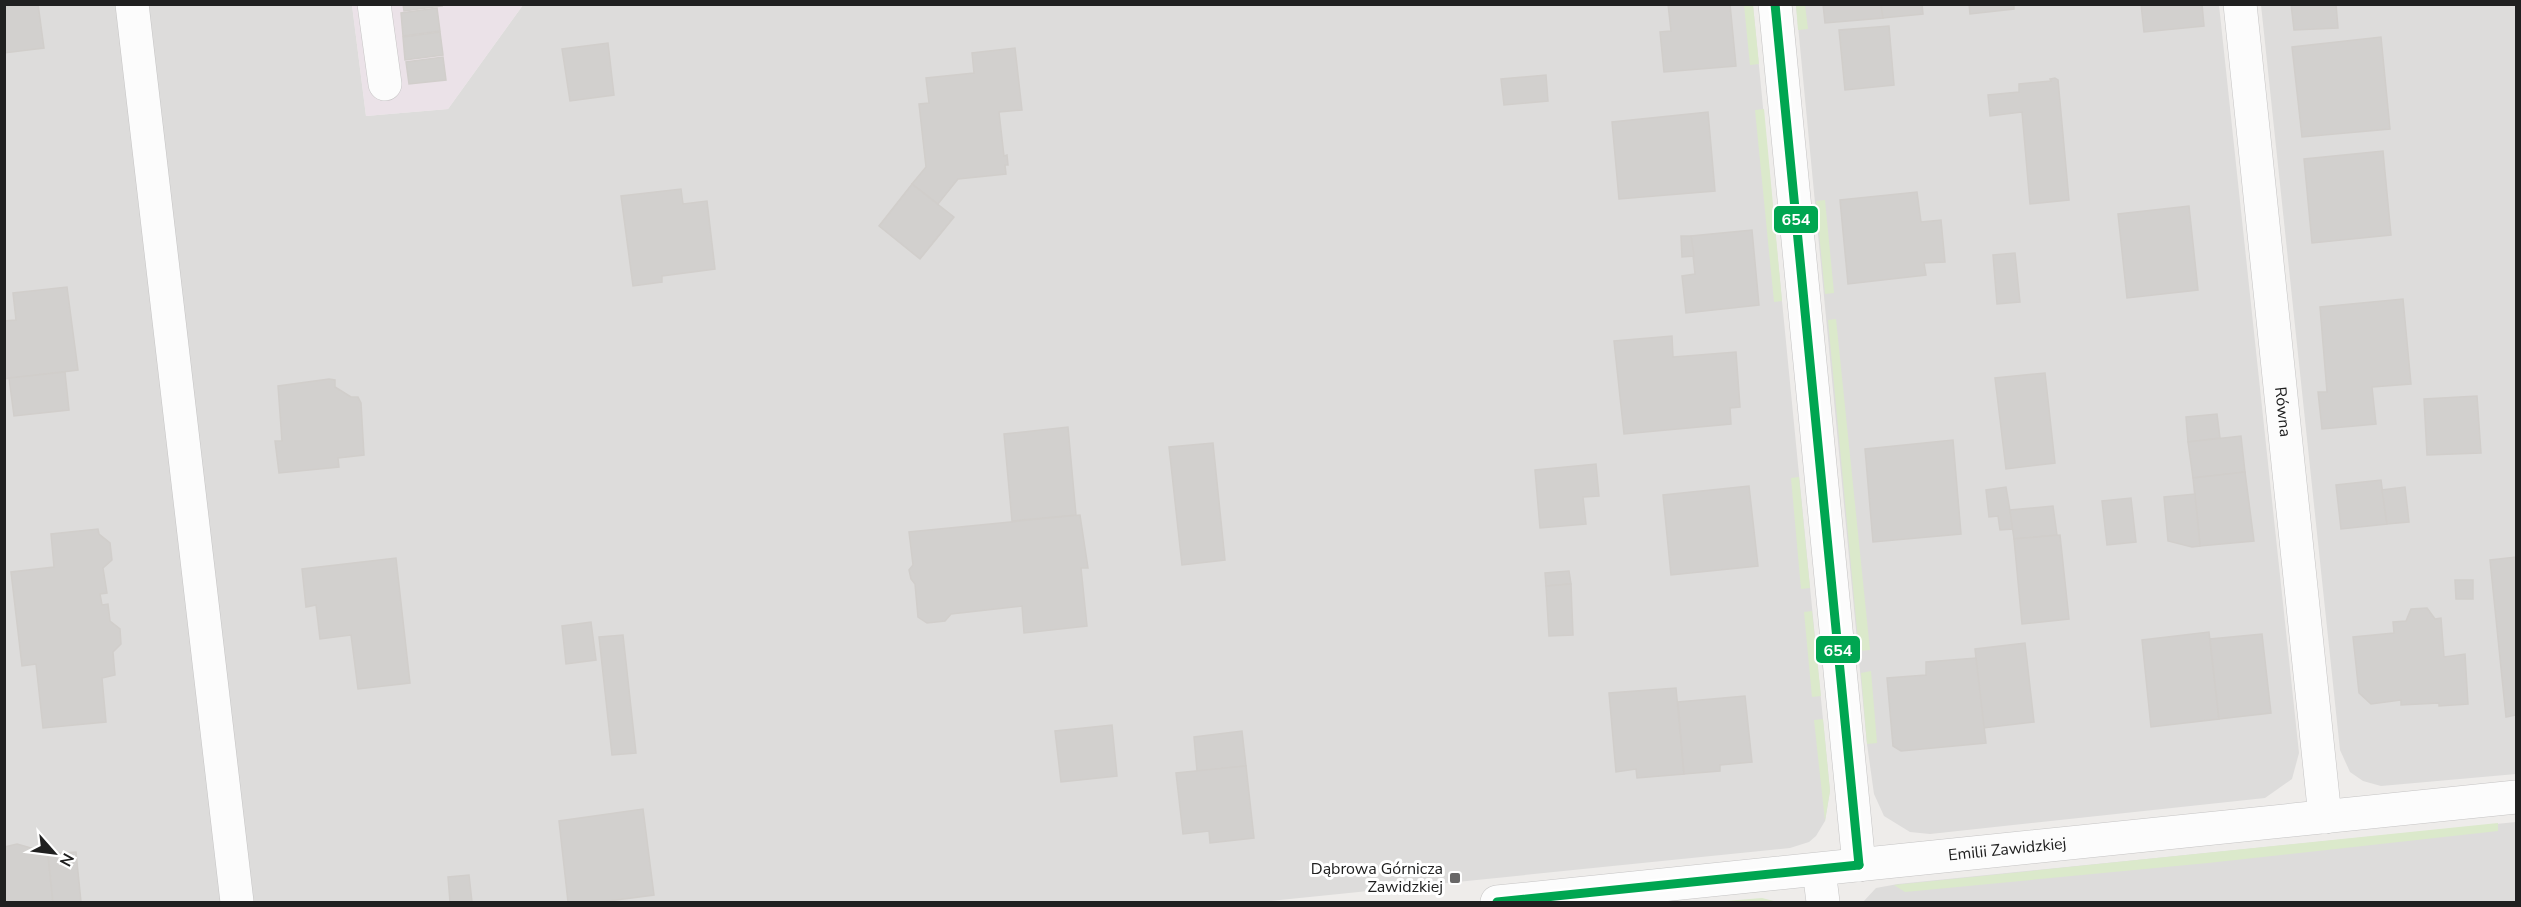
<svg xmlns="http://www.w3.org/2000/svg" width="2521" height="907" viewBox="0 0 2521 907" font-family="'Nunito Sans',sans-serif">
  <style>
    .residential { fill: #dddcdb }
    .industrial { fill: #ebe2e8 }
    .grass { fill: #dbe9cb }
    .building { fill: #d2d0ce; stroke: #d1cecb; stroke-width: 1.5 }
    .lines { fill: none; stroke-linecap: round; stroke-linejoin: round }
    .minor-casing { stroke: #c5c4c4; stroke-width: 34 }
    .minor { stroke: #fcfcfc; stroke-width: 33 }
    .bus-1-casing { stroke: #fff; stroke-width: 14 }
    .bus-1 { stroke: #00a651; stroke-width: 9 }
    .poi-dot { fill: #686767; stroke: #fff; stroke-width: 2 }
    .labels { text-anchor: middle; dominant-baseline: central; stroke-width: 6; stroke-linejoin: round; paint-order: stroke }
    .street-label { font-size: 16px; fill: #202020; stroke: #fff }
    .poi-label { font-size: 16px; fill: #202020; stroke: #fff; text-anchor: end }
    .line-badge { stroke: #fff; stroke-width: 2 }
    .badge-label { font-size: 16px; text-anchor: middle; font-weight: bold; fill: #fff }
  </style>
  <rect width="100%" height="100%" fill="#eeecea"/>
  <g class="residential">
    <path d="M5,5H352L366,116L448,109L523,5H1753L1830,791L1825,821L1816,836L1809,842L1790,848L1260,902H5Z"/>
    <path d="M1796,5H2219L2299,753L2292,779L2265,798L1930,834L1910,832L1884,816L1874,794L1867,744Z"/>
    <path d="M2261,5H2516V774L2381,786L2363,781L2350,772L2340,750Z"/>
    <path d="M2516,822V902H1863L1876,888L1898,884Z"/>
  </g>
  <path class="industrial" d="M352,5H523L448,109L366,116Z"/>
  <g class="grass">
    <path d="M1744,5H1753L1759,64L1750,65Z"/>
    <path d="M1796,5H1805L1808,29L1798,30Z"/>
    <path d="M1764,109L1782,301L1774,302L1755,110Z"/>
    <path d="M1825,200L1834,293L1825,294L1816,201Z"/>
    <path d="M1836,319L1870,650L1859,651L1828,320Z"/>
    <path d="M1799,477L1810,588L1801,589L1791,478Z"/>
    <path d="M1812,611L1821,696L1812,697L1804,612Z"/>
    <path d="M1871,671L1877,743L1867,744L1861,673Z"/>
    <path d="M1823,719L1830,791L1825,821L1814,720Z"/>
    <path d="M2498,823V831L2208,863L1905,892L1894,885Z"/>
    <path d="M1762,898L1778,902H1714Z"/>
  </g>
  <g class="building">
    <path d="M4,4H38L44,48L4,53Z"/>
    <path d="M403,4H441L442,6L404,11Z"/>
    <path d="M1668,4H1730L1736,66L1664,72L1660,32L1671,31Z"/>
    <path d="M1823,4H1881L1883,18L1825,23Z"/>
    <path d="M1881,4H1922L1923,14L1883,18Z"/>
    <path d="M1969,4H2014V9L1970,14Z"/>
    <path d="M2141,4H2202L2204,26L2144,32Z"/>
    <path d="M2291,4H2336L2338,28L2294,30Z"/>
    <path d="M437,8L440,31L403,36L401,13Z"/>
    <path d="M1889,26L1894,85L1845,90L1839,30Z"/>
    <path d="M440,32L443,55L405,60L403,37Z"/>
    <path d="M2381,37L2390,129L2302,137L2292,47Z"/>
    <path d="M608,43L614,95L570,101L562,49Z"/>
    <path d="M1015,48L1022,110L999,112L1004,156L1007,155L1008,165H1005L1006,174L958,179L938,204L912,184L926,167L919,104L929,103L926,78L974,73L972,53Z"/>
    <path d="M443,57L446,80L409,84L406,62Z"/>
    <path d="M1546,75L1548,101L1504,105L1501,79Z"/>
    <path d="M2055,78L2058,80L2069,200L2030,204L2022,112L1990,116L1988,95L2019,92V84L2051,81L2050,79Z"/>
    <path d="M1708,112L1715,191L1619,199L1612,122Z"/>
    <path d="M2383,151L2391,235L2312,243L2304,159Z"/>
    <path d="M912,184L954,217L920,259L879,226Z"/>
    <path d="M681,189L683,204L707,201L715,269L662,276V282L633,286L621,196Z"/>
    <path d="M1917,192L1921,222L1941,220L1945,262L1924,263L1926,275L1848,284L1840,200Z"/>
    <path d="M2189,206L2198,290L2127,298L2118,214Z"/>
    <path d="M1752,230L1759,305L1686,313L1682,276L1695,274L1691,236Z"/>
    <path d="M1681,236H1691L1694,256L1682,257Z"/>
    <path d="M2015,253L2020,302L1997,304L1993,255Z"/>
    <path d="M67,287L78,370L4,379V321L16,320L13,293Z"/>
    <path d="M2403,299L2411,384L2372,387L2376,424L2322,429L2318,392H2327L2320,307Z"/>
    <path d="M1672,336L1673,357L1736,352L1740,407L1730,408L1731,424L1624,434L1614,341Z"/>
    <path d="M65,372L69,410L14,416L9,378Z"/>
    <path d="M2045,373L2055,463L2006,469L1995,378Z"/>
    <path d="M329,379L335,380V387L351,397H358L361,403L364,455L338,458L339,467L279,473L275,441H282L278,386Z"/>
    <path d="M2477,396L2481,453L2427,455L2424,399Z"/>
    <path d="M2217,414L2220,438L2188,442L2186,417Z"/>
    <path d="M1068,427L1076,515L1012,521L1004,434Z"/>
    <path d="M2241,436L2245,472L2193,478L2188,442Z"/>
    <path d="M1953,440L1961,534L1873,542L1865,449Z"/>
    <path d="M1213,443L1225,560L1182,565L1169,447Z"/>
    <path d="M1596,464L1599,496L1583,497L1586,524L1540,528L1535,470Z"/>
    <path d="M2245,472L2254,541L2200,546L2193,478Z"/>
    <path d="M2381,480L2387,524L2341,529L2336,485Z"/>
    <path d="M1749,486L1758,566L1671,575L1663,495Z"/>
    <path d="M2006,487L2013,529L2000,530L1998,516L1989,517L1986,490Z"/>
    <path d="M2405,487L2409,522L2387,524L2382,490Z"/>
    <path d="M2195,494L2200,546L2192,547L2168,541L2164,497Z"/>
    <path d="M2131,498L2136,542L2107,545L2102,501Z"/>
    <path d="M2053,506L2057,535L2014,539L2010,510Z"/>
    <path d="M1080,515L1088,568H1081L1087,626L1024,633L1022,606L951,614L945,621L927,623L918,617L915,584L911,579L909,570L913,565L909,532Z"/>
    <path d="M98,529L99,534L110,543L112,560L103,568L107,593L100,594L102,605L108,604L110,621L120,629L121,644L113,652L115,675L102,678L106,722L43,728L36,664L22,666L11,572L54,567L51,534Z"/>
    <path d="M2060,535L2069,619L2022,624L2014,539Z"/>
    <path d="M2516,557V715L2506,717L2490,560Z"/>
    <path d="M396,558L410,683L358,689L351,635L320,639L316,605L306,607L302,569Z"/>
    <path d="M1569,571L1571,584L1546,586L1545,573Z"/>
    <path d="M2455,580H2473V599H2456Z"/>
    <path d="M1571,584L1573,635L1549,636L1546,586Z"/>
    <path d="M2427,608L2435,619L2441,618L2444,657L2465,654L2468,704L2439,706V703L2401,705V700L2371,704L2359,693L2353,637L2394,633L2393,622L2406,621L2411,609Z"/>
    <path d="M591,622L596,660L566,664L562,626Z"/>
    <path d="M2209,632L2219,719L2151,727L2142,640Z"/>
    <path d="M2262,634L2271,713L2219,719L2210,639Z"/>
    <path d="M623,635L636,753L612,755L599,637Z"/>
    <path d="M2025,643L2034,722L1983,728L1975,649Z"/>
    <path d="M1976,658L1986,743L1901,751L1893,746L1887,678L1926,675V662Z"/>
    <path d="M1676,688L1684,774L1637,778L1636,769L1616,772L1609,693Z"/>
    <path d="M1745,696L1752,762L1720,765V771L1684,774L1678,702Z"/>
    <path d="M1112,725L1117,776L1061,782L1055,731Z"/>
    <path d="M1242,731L1246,766L1197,771L1194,737Z"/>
    <path d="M1246,766L1254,838L1210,843L1209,831L1183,834L1176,773Z"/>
    <path d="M643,809L654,895L601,902H568L559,821Z"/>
    <path d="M17,844L31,848L47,847L53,902H4V847Z"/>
    <path d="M76,852L81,902H53L48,854Z"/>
    <path d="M469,875L472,902H450L448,877Z"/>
  </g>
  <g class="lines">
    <g class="minor-casing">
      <g id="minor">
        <path d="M132,4L237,902"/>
        <path d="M374,4L385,84"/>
        <path d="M1775,4L1859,865"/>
        <path id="s1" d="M2240,4L2325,817"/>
        <path d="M1819,870L1823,902"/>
        <path id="s2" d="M1497,902L2516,797"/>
      </g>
    </g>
    <use href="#minor" class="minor"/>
    <g class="bus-1-casing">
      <g id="bus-1">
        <path d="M1775,4L1859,865"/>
        <path d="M1497,902L1859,865"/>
      </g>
    </g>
    <use href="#bus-1" class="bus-1"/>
  </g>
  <rect class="poi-dot" x="1449" y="872" width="12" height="12" rx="3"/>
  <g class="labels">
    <g class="street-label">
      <text stroke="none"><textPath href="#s1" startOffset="410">Równa</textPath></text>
      <text stroke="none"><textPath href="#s2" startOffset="513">Emilii Zawidzkiej</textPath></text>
    </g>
    <g class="poi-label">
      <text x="1443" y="869">Dąbrowa Górnicza<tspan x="1443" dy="18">Zawidzkiej</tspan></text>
    </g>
  </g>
  <g class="line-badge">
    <rect x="1773" y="205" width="46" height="29" rx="6" fill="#00a651"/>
    <rect x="1815" y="635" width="46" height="29" rx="6" fill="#00a651"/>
  </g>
  <g class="badge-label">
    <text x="1796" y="225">654</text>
    <text x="1838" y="656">654</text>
  </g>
  <rect width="2521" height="907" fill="none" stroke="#202020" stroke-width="12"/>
  <g transform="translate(54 853) rotate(118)" stroke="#ffffff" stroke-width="4.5" paint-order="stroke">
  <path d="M0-4.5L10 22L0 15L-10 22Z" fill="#202020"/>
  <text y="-9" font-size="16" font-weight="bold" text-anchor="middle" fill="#202020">N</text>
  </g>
</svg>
